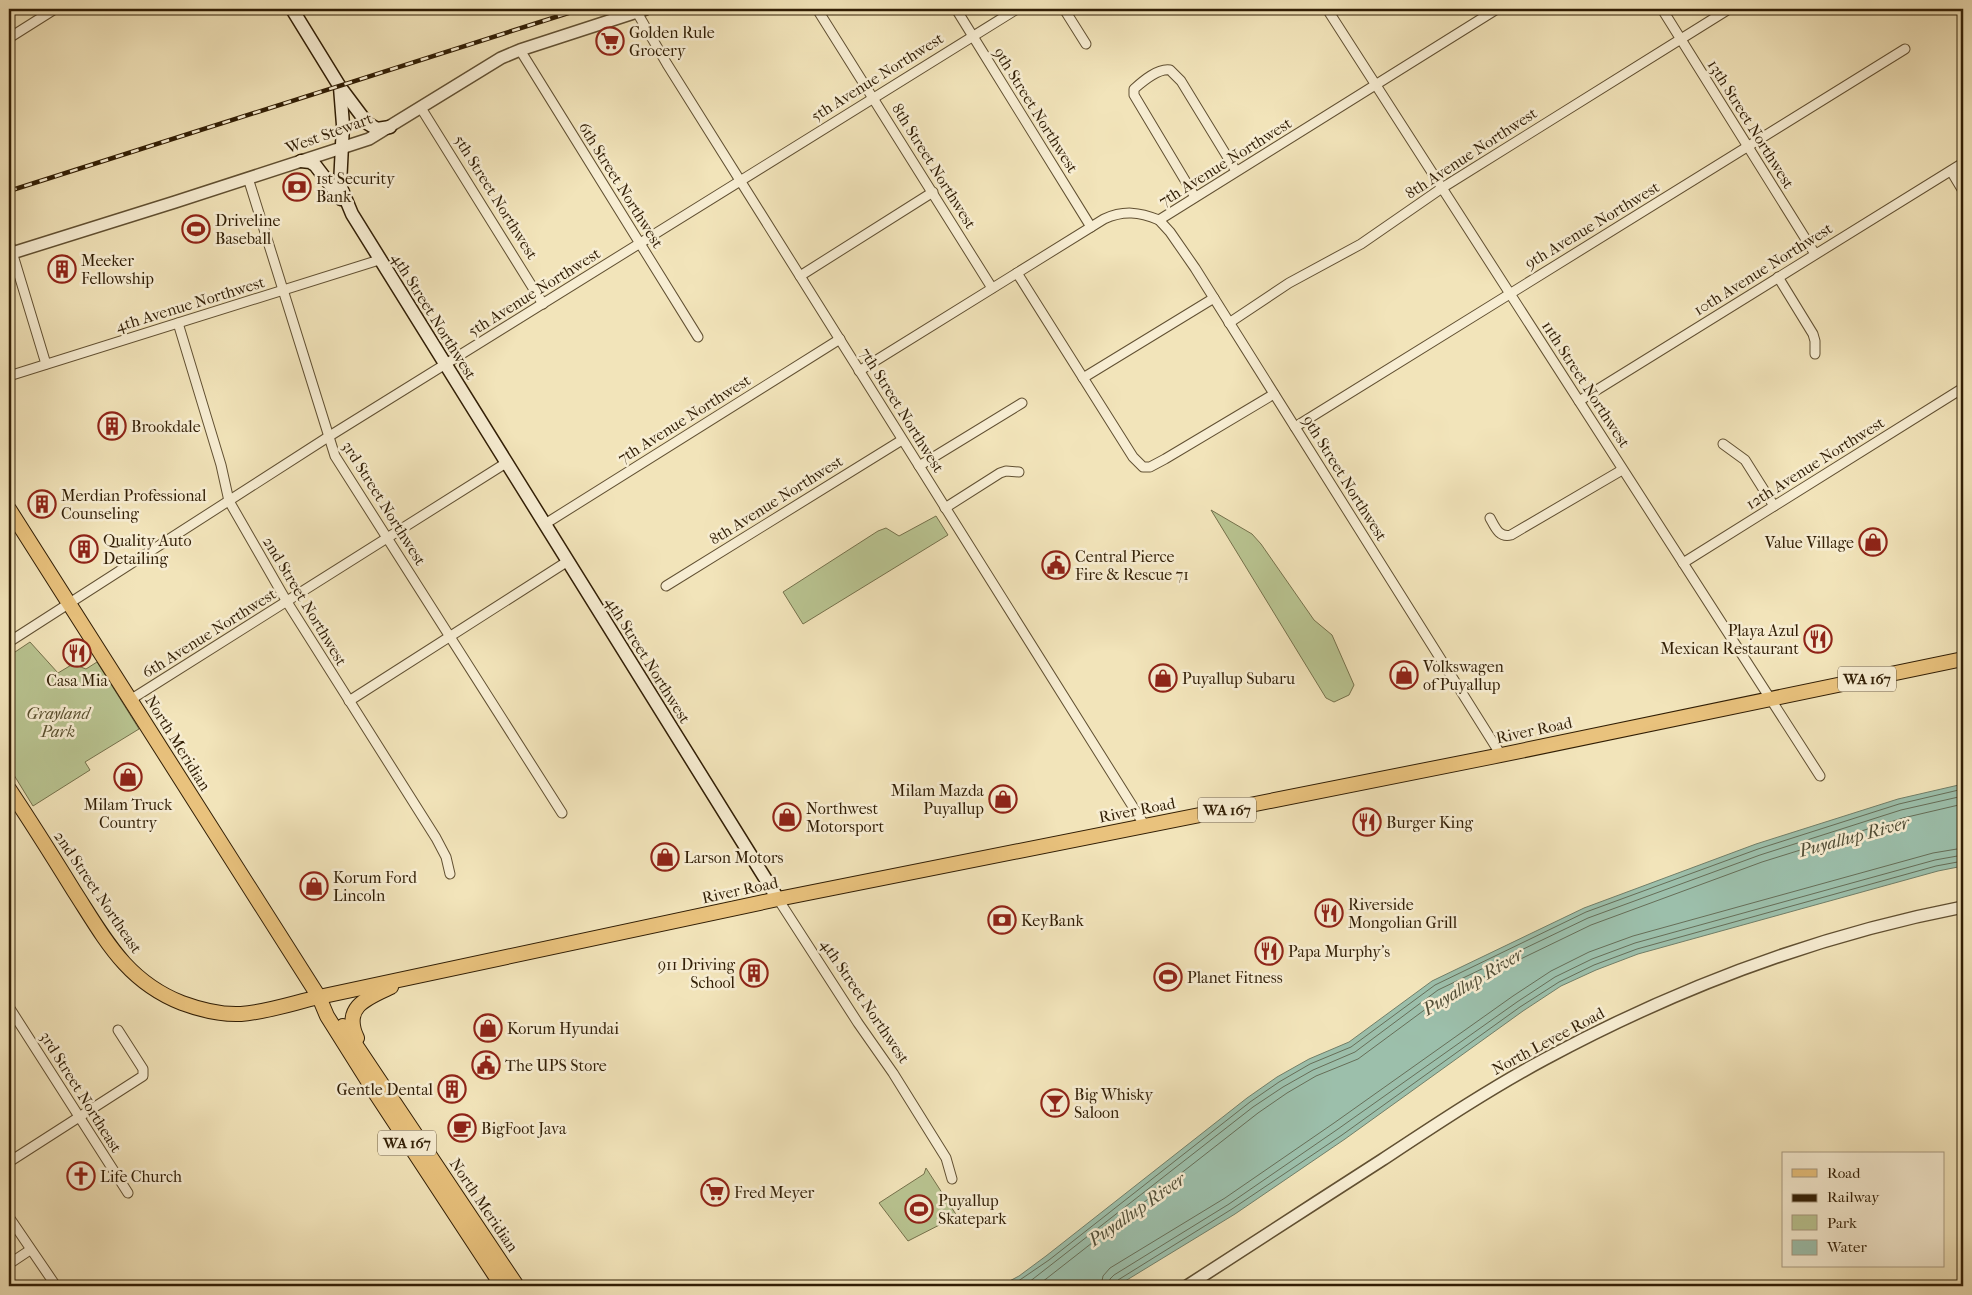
<svg xmlns="http://www.w3.org/2000/svg" width="1972" height="1295" viewBox="0 0 1972 1295" font-family="'IM FELL French Canon',serif">
  <style>
    .green { fill: #b9c491; stroke: #75714b }
    .water { fill: #9cbfab; stroke: #717f69 }
    .lines { fill: none; stroke-linecap: round; stroke-linejoin: round }
    .shore { stroke: #666e58; stroke-width: 1 }
    .minor-casing { stroke: #615032; stroke-width: 11 }
    .tertiary-casing { stroke: #615032; stroke-width: 14 }
    .secondary-casing { stroke: #311e05; stroke-width: 15 }
    .primary-casing { stroke: #311e05; stroke-width: 16 }
    .minor { stroke: #f7edd2; stroke-width: 9 }
    .tertiary { stroke: #f7edd2; stroke-width: 11 }
    .secondary { stroke: #f7edd2; stroke-width: 12 }
    .primary { stroke: #e9c27d; stroke-width: 14 }
    .rail-casing { stroke: #311e05; stroke-width: 4.5 }
    .rail { stroke: #f7edd2; stroke-width: 2.5; stroke-dasharray: 8; stroke-linecap: butt }
    .labels { text-anchor: middle; dominant-baseline: central; stroke-width: 5; stroke-linejoin: round; paint-order: stroke }
    .shield { fill: #f7edd2; stroke: #6c5c42; stroke-width: 1 }
    .shield-label { font-size: 15px; font-weight: bold; fill: #311e05 }
    .poi-label { font-size: 16px; fill: #311e05; stroke: #f7edd2; text-anchor: start }
    .street-label { font-size: 16px; fill: #311e05; stroke: #f7edd2 }
    .park-label { font-size: 16px; font-style: italic; fill: #5a502f; stroke: #f7edd2 }
    .water-label { font-size: 18px; font-style: italic; fill: #514e37; stroke: #f7edd2 }
  </style>
  <rect width="100%" height="100%" fill="#f2e4ba"/>
  <filter id="stains"><feTurbulence type="fractalNoise" baseFrequency=".004" numOctaves="4"/><feColorMatrix values="0 0 0 0 .2 0 0 0 0 .09 0 0 0 0 .02 0 0 0 .5 -.17"/></filter>
  <radialGradient id="worn" r=".72"><stop offset=".6" stop-color="#630" stop-opacity="0"/><stop offset="1" stop-color="#630" stop-opacity=".3"/></radialGradient>
  <g class="green">
    <path d="M1211,510L1252,534L1261,544L1314,620L1332,635L1354,685L1349,695L1334,702L1326,698Z"/>
    <path d="M936,516L948,535L803,624L783,592L878,531L886,528L899,536Z"/>
    <path d="M30,642L58,673L73,664L86,669L97,662L139,729L85,762L90,770L33,806L9,767V656Z"/>
    <path d="M926,1168L957,1216L908,1241L879,1203L924,1174Z"/>
  </g>
  <path class="water" d="M1963,784V866L1938,871L1638,954L1596,970L1561,986L1523,1011L1345,1139L1235,1214L1117,1286H1000L1019,1276L1046,1256L1247,1098L1277,1077L1309,1059L1349,1042L1432,981L1584,908L1756,844L1898,799Z"/>
  <g class="lines">
    <g class="shore">
      <path d="M1011,1286L1049,1260L1250,1102L1279,1082L1310,1064L1351,1047L1435,985L1586,912L1758,849L1899,804L1963,789"/>
      <path d="M1024,1286L1253,1107L1283,1087L1313,1070L1355,1052L1438,990L1588,918L1760,855L1901,810L1963,796"/>
      <path d="M1037,1286L1258,1113L1287,1093L1316,1076L1358,1059L1442,997L1591,925L1762,862L1903,818L1963,804"/>
      <path d="M1101,1286L1103,1276L1110,1268L1225,1198L1334,1123L1513,996L1551,971L1589,952L1633,936L1933,853L1963,848"/>
      <path d="M1109,1286L1110,1279L1114,1275L1229,1204L1338,1129L1517,1002L1555,977L1592,959L1635,943L1935,860L1963,855"/>
      <path d="M1115,1286L1118,1280L1232,1209L1342,1135L1520,1007L1559,982L1594,965L1637,949L1936,866L1963,861"/>
    </g>
    <g class="minor-casing">
      <g id="minor">
        <path d="M635,9L667,64L1145,826"/>
        <path d="M817,9L992,288"/>
        <path d="M956,9L1091,227"/>
        <path d="M1064,9L1086,44"/>
        <path d="M1327,9L1820,776"/>
        <path d="M1662,9L1815,254"/>
        <path d="M9,38L55,9"/>
        <path d="M520,50L698,337"/>
        <path d="M421,108L543,304"/>
        <path d="M1951,171L1963,191"/>
        <path d="M248,178L335,456L562,813"/>
        <path d="M1195,197L1134,95V89C1143,81 1158,68 1170,70L1181,81L1236,171"/>
        <path d="M1159,220L1170,232L1195,268L1501,755"/>
        <path d="M9,242L46,364"/>
        <path d="M1017,273L1133,457L1143,467H1150L1165,459L1274,394"/>
        <path d="M800,276L933,192"/>
        <path d="M1778,277L1813,334L1815,341V354"/>
        <path d="M178,323L221,465L229,501L287,602L436,838L446,857L450,874"/>
        <path d="M1229,323L1289,283L1361,244L1442,188L1729,9"/>
        <path d="M859,371L1104,219C1124,210 1139,212 1159,220L1497,9"/>
        <path d="M9,376L379,260"/>
        <path d="M1083,378L1214,298"/>
        <path d="M1579,401L1963,163"/>
        <path d="M1295,427L1905,49"/>
        <path d="M1723,444L1745,460L1774,506"/>
        <path d="M919,466L1022,403"/>
        <path d="M945,508L1000,473L1006,471L1019,472"/>
        <path d="M1490,518C1495,527 1499,538 1511,535L1622,470"/>
        <path d="M545,524L840,339"/>
        <path d="M1683,563L1963,388"/>
        <path d="M666,586L902,440"/>
        <path d="M9,642L328,437L1017,9"/>
        <path d="M130,700L506,463"/>
        <path d="M349,701L568,561"/>
        <path d="M778,899L858,1023L893,1073L946,1158L952,1179"/>
        <path d="M9,1007L128,1193"/>
        <path d="M9,1162L143,1076V1069L118,1030"/>
        <path d="M9,1217L56,1286"/>
        <path d="M9,1264L30,1250"/>
      </g>
    </g>
    <g class="tertiary-casing">
      <g id="tertiary">
        <path d="M9,254L175,202L369,139L501,58L520,50L646,9"/>
        <path d="M1187,1286C1251,1244 1317,1202 1382,1160C1435,1125 1489,1089 1545,1059C1675,989 1818,935 1963,907"/>
      </g>
    </g>
    <g class="secondary-casing">
      <g id="secondary">
        <path d="M292,9L340,87L367,123L377,129L390,127"/>
        <path d="M340,87L343,125L340,185L352,214L778,899"/>
        <path d="M301,161L310,162L315,165L341,199"/>
      </g>
    </g>
    <g class="primary-casing">
      <g id="primary">
        <path d="M9,509L319,997L327,1016L376,1094L502,1286"/>
        <path d="M9,789C31,822 53,857 74,891C105,939 126,981 182,1003C201,1010 221,1015 241,1014C267,1012 293,1003 319,997L778,899L1501,755L1963,659"/>
        <path d="M343,1026L517,1286"/>
        <path d="M357,1038C342,1007 367,998 391,987"/>
      </g>
    </g>
    <use href="#minor" class="minor"/>
    <use href="#tertiary" class="tertiary"/>
    <use href="#secondary" class="secondary"/>
    <use href="#primary" class="primary"/>
    <g class="rail-casing">
      <path id="rail" d="M9,191L581,9"/>
    </g>
    <use href="#rail" class="rail"/>
  </g>
  <defs>
    <g id="supermarket-ring" transform="scale(1.4375)"><circle r="9.5" fill="#f7edd2" stroke="#8f2418" stroke-width="1.5"/><path d="M-6-5.5h2.5l.6 2H6L4.5 2H-2.5L-4.4-4H-6ZM-1.5 3.2a1.3 1.3 0 1 0 .1 0ZM3 3.2a1.3 1.3 0 1 0 .1 0Z" fill="#8f2418"/></g>
    <g id="bank-ring" transform="scale(1.4375)"><circle r="9.5" fill="#f7edd2" stroke="#8f2418" stroke-width="1.5"/><path d="M-6-4H6V4H-6ZM0-2.3a2.3 2.3 0 1 0 0 4.6a2.3 2.3 0 1 0 0-4.6Z" fill="#8f2418"/></g>
    <g id="stadium-ring" transform="scale(1.4375)"><circle r="9.5" fill="#f7edd2" stroke="#8f2418" stroke-width="1.5"/><path d="M0-5a6.5 5 0 1 0 0 10a6.5 5 0 1 0 0-10ZM-3.5-1.8h7v3.6h-7Z" fill="#8f2418"/></g>
    <g id="building-ring" transform="scale(1.4375)"><circle r="9.5" fill="#f7edd2" stroke="#8f2418" stroke-width="1.5"/><path d="M-4-6H4V6H1V3H-1V6H-4ZM-2.5-4.3h1.7v1.8h-1.7ZM.8-4.3h1.7v1.8H.8ZM-2.5-1h1.7V.8h-1.7ZM.8-1h1.7V.8H.8Z" fill="#8f2418"/></g>
    <g id="shop-ring" transform="scale(1.4375)"><circle r="9.5" fill="#f7edd2" stroke="#8f2418" stroke-width="1.5"/><path d="M-5-2.5h2.3a2.7 3.5 0 0 1 5.4 0H5L5.5 6h-11ZM-1.5-2.5h3a1.5 2.3 0 0 0-3 0Z" fill="#8f2418"/></g>
    <g id="civic-ring" transform="scale(1.4375)"><circle r="9.5" fill="#f7edd2" stroke="#8f2418" stroke-width="1.5"/><path d="M-.6-6.5H3V-4.5H.6V-3L4-1V1h2V6H-6V1h2V-1L-.6-3ZM-1.2 2.5V6h2.4V2.5Z" fill="#8f2418"/></g>
    <g id="restaurant-ring" transform="scale(1.4375)"><circle r="9.5" fill="#f7edd2" stroke="#8f2418" stroke-width="1.5"/><path d="M-5-6h1v4h1v-4h1v4h1v-4h1v5L-1.5 .5V6h-2V.5L-5-1ZM5-6V6H3V1.5H1.5Q1.5-4 5-6Z" fill="#8f2418"/></g>
    <g id="bar-ring" transform="scale(1.4375)"><circle r="9.5" fill="#f7edd2" stroke="#8f2418" stroke-width="1.5"/><path d="M-6-5H6L.8 .8V4.5H3.5V6h-7V4.5H-.8V.8Z" fill="#8f2418"/></g>
    <g id="cafe-ring" transform="scale(1.4375)"><circle r="9.5" fill="#f7edd2" stroke="#8f2418" stroke-width="1.5"/><path d="M-5.5-4.5H6V0H3Q3 3.5 0 3.5H-2.5Q-5.5 3.5-5.5 0ZM3-3.2v2h1.7v-2ZM-6 4.5H4V6H-6Z" fill="#8f2418"/></g>
    <g id="church-ring" transform="scale(1.4375)"><circle r="9.5" fill="#f7edd2" stroke="#8f2418" stroke-width="1.5"/><path d="M-1.2-6h2.4v3.5h3.3v2.4h-3.3V6h-2.4V-.1h-3.3v-2.4h3.3Z" fill="#8f2418"/></g>
  </defs>
  <g fill-rule="evenodd">
    <use href="#supermarket-ring" x="610" y="41"/>
    <use href="#bank-ring" x="297" y="187"/>
    <use href="#stadium-ring" x="196" y="229"/>
    <use href="#building-ring" x="62" y="269"/>
    <use href="#building-ring" x="112" y="426"/>
    <use href="#building-ring" x="42" y="504"/>
    <use href="#shop-ring" x="1873" y="542"/>
    <use href="#building-ring" x="84" y="549"/>
    <use href="#civic-ring" x="1056" y="565"/>
    <use href="#restaurant-ring" x="1818" y="639"/>
    <use href="#restaurant-ring" x="77" y="653"/>
    <use href="#shop-ring" x="1404" y="675"/>
    <use href="#shop-ring" x="1163" y="678"/>
    <use href="#shop-ring" x="128" y="777"/>
    <use href="#shop-ring" x="1003" y="799"/>
    <use href="#shop-ring" x="787" y="817"/>
    <use href="#restaurant-ring" x="1367" y="822"/>
    <use href="#shop-ring" x="665" y="857"/>
    <use href="#shop-ring" x="314" y="886"/>
    <use href="#restaurant-ring" x="1329" y="913"/>
    <use href="#bank-ring" x="1002" y="920"/>
    <use href="#restaurant-ring" x="1269" y="951"/>
    <use href="#building-ring" x="754" y="973"/>
    <use href="#stadium-ring" x="1168" y="977"/>
    <use href="#shop-ring" x="488" y="1028"/>
    <use href="#civic-ring" x="486" y="1065"/>
    <use href="#building-ring" x="452" y="1089"/>
    <use href="#bar-ring" x="1055" y="1103"/>
    <use href="#cafe-ring" x="462" y="1128"/>
    <use href="#church-ring" x="81" y="1176"/>
    <use href="#supermarket-ring" x="715" y="1192"/>
    <use href="#stadium-ring" x="919" y="1209"/>
  </g>
  <g class="labels">
    <g class="shield">
      <rect x="1838" y="666.5" width="58" height="25" rx="4"/>
      <rect x="1198" y="797.5" width="58" height="25" rx="4"/>
      <rect x="378" y="1130.5" width="58" height="25" rx="4"/>
    </g>
    <g class="shield-label">
      <text x="1867" y="679">WA 167</text>
      <text x="1227" y="810">WA 167</text>
      <text x="407" y="1143">WA 167</text>
    </g>
    <g class="poi-label">
      <text x="629" y="32">Golden Rule<tspan x="629" dy="18">Grocery</tspan></text>
      <text x="316" y="178">1st Security<tspan x="316" dy="18">Bank</tspan></text>
      <text x="215" y="220">Driveline<tspan x="215" dy="18">Baseball</tspan></text>
      <text x="81" y="260">Meeker<tspan x="81" dy="18">Fellowship</tspan></text>
      <text x="131" y="426">Brookdale</text>
      <text x="61" y="495">Merdian Professional<tspan x="61" dy="18">Counseling</tspan></text>
      <text x="103" y="540">Quality Auto<tspan x="103" dy="18">Detailing</tspan></text>
      <text x="1854" y="542" text-anchor="end">Value Village</text>
      <text x="1075" y="556">Central Pierce<tspan x="1075" dy="18">Fire &amp; Rescue 71</tspan></text>
      <text x="1799" y="630" text-anchor="end">Playa Azul<tspan x="1799" dy="18">Mexican Restaurant</tspan></text>
      <text x="1423" y="666">Volkswagen<tspan x="1423" dy="18">of Puyallup</tspan></text>
      <text x="1182" y="678">Puyallup Subaru</text>
      <text x="77" y="680" text-anchor="middle">Casa Mia</text>
      <text x="984" y="790" text-anchor="end">Milam Mazda<tspan x="984" dy="18">Puyallup</tspan></text>
      <text x="128" y="804" text-anchor="middle">Milam Truck<tspan x="128" dy="18">Country</tspan></text>
      <text x="806" y="808">Northwest<tspan x="806" dy="18">Motorsport</tspan></text>
      <text x="1386" y="822">Burger King</text>
      <text x="684" y="857">Larson Motors</text>
      <text x="333" y="877">Korum Ford<tspan x="333" dy="18">Lincoln</tspan></text>
      <text x="1348" y="904">Riverside<tspan x="1348" dy="18">Mongolian Grill</tspan></text>
      <text x="1021" y="920">KeyBank</text>
      <text x="1288" y="951">Papa Murphy's</text>
      <text x="735" y="964" text-anchor="end">911 Driving<tspan x="735" dy="18">School</tspan></text>
      <text x="1187" y="977">Planet Fitness</text>
      <text x="507" y="1028">Korum Hyundai</text>
      <text x="505" y="1065">The UPS Store</text>
      <text x="433" y="1089" text-anchor="end">Gentle Dental</text>
      <text x="1074" y="1094">Big Whisky<tspan x="1074" dy="18">Saloon</tspan></text>
      <text x="481" y="1128">BigFoot Java</text>
      <text x="100" y="1176">Life Church</text>
      <text x="734" y="1192">Fred Meyer</text>
      <text x="938" y="1200">Puyallup<tspan x="938" dy="18">Skatepark</tspan></text>
    </g>
    <g class="street-label">
      <text transform="translate(877 77) rotate(-32)">5th Avenue Northwest</text>
      <text transform="translate(1036 110) rotate(58)">9th Street Northwest</text>
      <text transform="translate(1751 124) rotate(58)">13th Street Northwest</text>
      <text transform="translate(329 133) rotate(-20)">West Stewart</text>
      <text transform="translate(1471 153) rotate(-33)">8th Avenue Northwest</text>
      <text transform="translate(1225 162) rotate(-32)">7th Avenue Northwest</text>
      <text transform="translate(934 166) rotate(58)">8th Street Northwest</text>
      <text transform="translate(621 185) rotate(58)">6th Street Northwest</text>
      <text transform="translate(496 197) rotate(58)">5th Street Northwest</text>
      <text transform="translate(1592 225) rotate(-31)">9th Avenue Northwest</text>
      <text transform="translate(1763 269) rotate(-32)">10th Avenue Northwest</text>
      <text transform="translate(534 292) rotate(-32)">5th Avenue Northwest</text>
      <text transform="translate(190 304) rotate(-17)">4th Avenue Northwest</text>
      <text transform="translate(434 316) rotate(58)">4th Street Northwest</text>
      <text transform="translate(1586 384) rotate(57)">11th Street Northwest</text>
      <text transform="translate(902 410) rotate(58)">7th Street Northwest</text>
      <text transform="translate(684 419) rotate(-32)">7th Avenue Northwest</text>
      <text transform="translate(1815 463) rotate(-32)">12th Avenue Northwest</text>
      <text transform="translate(1345 478) rotate(58)">9th Street Northwest</text>
      <text transform="translate(776 500) rotate(-32)">8th Avenue Northwest</text>
      <text transform="translate(384 503) rotate(58)">3rd Street Northwest</text>
      <text transform="translate(305 601) rotate(59)">2nd Street Northwest</text>
      <text transform="translate(209 633) rotate(-32)">6th Avenue Northwest</text>
      <text transform="translate(648 660) rotate(58)">4th Street Northwest</text>
      <text transform="translate(1534 730) rotate(-12)">River Road</text>
      <text transform="translate(178 743) rotate(58)">North Meridian</text>
      <text transform="translate(1137 810) rotate(-11)">River Road</text>
      <text transform="translate(740 890) rotate(-12)">River Road</text>
      <text transform="translate(98 892) rotate(56)">2nd Street Northeast</text>
      <text transform="translate(865 1001) rotate(56)">4th Street Northwest</text>
      <text transform="translate(1548 1041) rotate(-28)">North Levee Road</text>
      <text transform="translate(81 1092) rotate(58)">3rd Street Northeast</text>
      <text transform="translate(484 1205) rotate(56)">North Meridian</text>
    </g>
    <g class="park-label">
      <text x="58" y="713">Grayland<tspan x="58" dy="18">Park</tspan></text>
    </g>
    <g class="water-label">
      <text transform="translate(1854 837) rotate(-15)">Puyallup River</text>
      <text transform="translate(1473 982) rotate(-31)">Puyallup River</text>
      <text transform="translate(1137 1210) rotate(-35)">Puyallup River</text>
    </g>
  </g>
  <rect width="1972" height="1295" fill="none" stroke="#f2e4ba" stroke-width="30"/>
  <rect x="10" y="10" width="1952" height="1275" fill="none" stroke="#311e05" stroke-width="2.5"/>
  <rect x="15" y="15" width="1942" height="1265" fill="none" stroke="#311e05"/>
  <rect x="1782" y="1152" width="162" height="115" fill="#f7edd2" stroke="#a89a80"/>
  <rect x="1792" y="1169" width="25" height="8" fill="#e9c27d" stroke="#a89a80"/>
  <text x="1827" y="1178" font-size="15" fill="#311e05">Road</text>
  <rect x="1792" y="1194" width="25" height="8" fill="#311e05" stroke="#a89a80"/>
  <text x="1827" y="1202" font-size="15" fill="#311e05">Railway</text>
  <rect x="1792" y="1215" width="25" height="15" fill="#b9c491" stroke="#a89a80"/>
  <text x="1827" y="1228" font-size="15" fill="#311e05">Park</text>
  <rect x="1792" y="1240" width="25" height="15" fill="#9cbfab" stroke="#a89a80"/>
  <text x="1827" y="1252" font-size="15" fill="#311e05">Water</text>
  <rect width="100%" height="100%" filter="url(#stains)"/>
  <rect width="100%" height="100%" fill="url(#worn)"/>
</svg>
